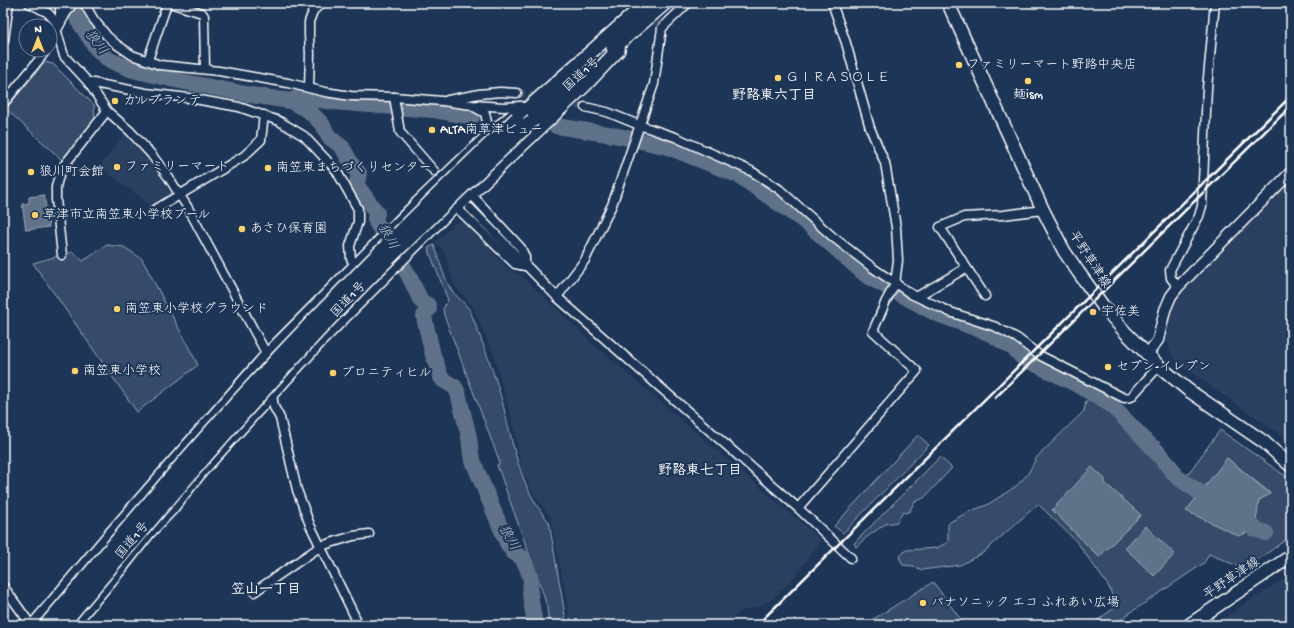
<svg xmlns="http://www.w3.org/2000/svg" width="1294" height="628" viewBox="0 0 1294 628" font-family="'Gochi Hand','Klee One',sans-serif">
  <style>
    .built { fill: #2a4161 }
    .green { fill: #364b69; stroke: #9aa5b4; fill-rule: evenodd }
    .water { fill: #617289; stroke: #a0aab8 }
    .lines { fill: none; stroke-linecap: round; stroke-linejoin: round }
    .river { stroke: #617289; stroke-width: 16 }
    .minor-tunnel { stroke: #344968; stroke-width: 8; stroke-dasharray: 8 4; stroke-linecap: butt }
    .minor-casing { stroke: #fff; stroke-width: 11 }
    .tertiary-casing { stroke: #fff; stroke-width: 13 }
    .primary-casing { stroke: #fff; stroke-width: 15 }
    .trunk-casing { stroke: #fff; stroke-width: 16 }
    .minor { stroke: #1d3557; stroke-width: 8 }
    .tertiary { stroke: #1d3557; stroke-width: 10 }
    .primary { stroke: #1d3557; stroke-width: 12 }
    .trunk { stroke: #1d3557; stroke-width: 13 }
    .rail { stroke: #fff; stroke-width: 2.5 }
    .trunk-bridge-casing { stroke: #fff; stroke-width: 16; stroke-linecap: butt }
    .trunk-bridge { stroke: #1d3557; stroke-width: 13 }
    .poi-dot { fill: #ffd166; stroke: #1d3557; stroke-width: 1.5 }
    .labels { text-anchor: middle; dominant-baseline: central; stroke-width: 4; stroke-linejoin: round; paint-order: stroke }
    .poi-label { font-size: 13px; fill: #fff; stroke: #1d3557; text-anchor: start }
    .street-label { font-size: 13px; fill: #fff; stroke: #1d3557 }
    .water-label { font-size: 14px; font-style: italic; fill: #b8c0ca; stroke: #1d3557 }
    .neighbourhood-label { font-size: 14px; font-weight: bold; fill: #fff; stroke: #1d3557 }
  </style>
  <rect width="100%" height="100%" fill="#1d3557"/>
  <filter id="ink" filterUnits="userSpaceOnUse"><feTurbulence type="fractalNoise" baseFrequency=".025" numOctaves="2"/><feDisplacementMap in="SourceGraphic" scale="8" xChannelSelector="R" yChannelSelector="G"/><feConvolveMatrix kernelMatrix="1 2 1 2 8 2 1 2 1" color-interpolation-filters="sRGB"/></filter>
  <g filter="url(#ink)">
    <g class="built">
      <path d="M125,134L136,144L153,164L171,194L152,206L99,167Z"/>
      <path d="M1291,179V439L1285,438L1183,367L1172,355L1166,337L1168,318L1177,297Z"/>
      <path d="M457,222H468L491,246L488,247L508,269L522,276L591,342L821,540L794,578L771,600L762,605L739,612L725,625H567L569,612L551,518L534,494L522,471L514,428L494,355L472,305L454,285L444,251L435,242Z"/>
      <path d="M1291,574V625H1214L1248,602Z"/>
    </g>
    <g class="green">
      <path d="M45,62L53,64L94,105L95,121L62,160L6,109Z"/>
      <path d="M107,245L124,247L142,259L198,365L137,412L33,263L73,252L83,261Z"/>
      <path d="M434,245C439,259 443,275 450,288C455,297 467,303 471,313C481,339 491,364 499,390C512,435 517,485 549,522L566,621L565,625H549L547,607L543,593L497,465L499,464V460L444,315L443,309L448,300L428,248Z"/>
      <path d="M1091,397L1105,404L1150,448L1158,441L1180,467L1177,473L1185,478L1220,430L1291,480V518L1288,520L1291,525V536L1245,569L1209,554L1204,563L1112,625H1091L1114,608L1115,603L1109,587L1077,542L1038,504L983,553L960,565L922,570L913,566L903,565L899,557L906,550L937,548L948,542V525L950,522L968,512L987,505L1015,487L1027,475L1037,457L1084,411L1086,401ZM1227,458L1270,493V494L1259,500Z"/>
      <path d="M918,435L929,445L843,533L834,526Z"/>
      <path d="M940,457L952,468L924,498L914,502L910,511L905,513L903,512L897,522L885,524L867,537L856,547L854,543Z"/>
      <path d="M933,582L965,625H864Z"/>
    </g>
    <g class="water">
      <path d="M44,195L49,227L26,230L22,204L29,203V197Z"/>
      <path d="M1227,458L1270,494L1259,500L1255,529L1239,536L1186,511Z"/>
      <path d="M1092,467L1105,479V483L1141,515L1099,557L1052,510Z"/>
      <path d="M1145,526L1175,554L1154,576L1125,548Z"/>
    </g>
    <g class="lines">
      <g class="river">
        <path d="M72,3L78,20L96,48L109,60L133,70L175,80L251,95L290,101L309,111L322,124L329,137L342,147L354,168L359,173L357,183L358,187L377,213L375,218L376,222L408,274L421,301L428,305L429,309L425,313L424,317L433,355L441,377L443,380L455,387L458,393L469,437L471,455L473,461L507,543L513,552L521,557L526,565L531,579L530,594L535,625"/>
        <path d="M290,101L297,98L304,97L333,102L433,110L472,117"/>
        <path d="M556,126L614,135L668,147L738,175L808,224L867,276L935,313L991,334L1013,348L1023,358L1078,385L1111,405L1151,446L1177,477L1217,504"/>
        <path d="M1237,515L1255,529L1266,533"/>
      </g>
      <g class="minor-tunnel">
        <path d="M649,11L660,25"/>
        <path d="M517,93L541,98"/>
        <path d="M564,103L585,107"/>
      </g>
      <g class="minor-casing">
        <g id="minor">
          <path d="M29,3L48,13L56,22L57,32L64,56L88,82L107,111L130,131L151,154L169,178L188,208L266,353L269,371"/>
          <path d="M60,3V20"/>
          <path d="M84,3L94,20L107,36L116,44L132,55L160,65L219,71L288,83L325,92L351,96L394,97L442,101L472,105L504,107L520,106"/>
          <path d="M170,3L202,13L204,16L205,69"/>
          <path d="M308,3L313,11"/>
          <path d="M3,40H4L9,3"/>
          <path d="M50,43L65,15L73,3"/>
          <path d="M148,60L167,4L169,3"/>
          <path d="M88,82L146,93L189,98L239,107L279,121L304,136L336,170L358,209V222L350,246L351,259L354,264"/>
          <path d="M309,87L310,54L309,35V22L313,11L322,3"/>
          <path d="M394,97L400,132L434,171"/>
          <path d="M448,100L479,94L500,92L517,93"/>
          <path d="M3,104L42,56L46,50"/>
          <path d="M474,107L485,113L487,122L485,136"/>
          <path d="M585,107L607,112L639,125L675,137L751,171L779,189L833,237L873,268L911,294L950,312L996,327L1017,338L1039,355L1124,398L1131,397L1159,366"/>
          <path d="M470,208L557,297L798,508L851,558"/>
          <path d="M153,211L244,156L261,140L264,115"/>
          <path d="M62,255L56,199V187L58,179L62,168L107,111"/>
          <path d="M1178,287L1171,278L1170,270L1199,216L1202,206L1207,88L1215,3"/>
          <path d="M918,296L966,268"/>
          <path d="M985,296L940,227L964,217L1003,215L1043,210"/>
          <path d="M557,297L585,260L612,205L654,84L662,28L688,3"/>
          <path d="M272,394L274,407L280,418L297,490L310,525L359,625"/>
          <path d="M798,508L917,371L873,331L886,301L895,284L898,260L896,227L885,163L870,128L846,43L832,3"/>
          <path d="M3,586L31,625"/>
          <path d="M254,592L321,546L353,536L369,534"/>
          <path d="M31,625L107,535L266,353L416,202L485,136L521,106"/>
          <path d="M75,625L120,572L150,534L172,511L203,472L320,344L456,207L515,264L525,266V257L521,248L470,193"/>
        </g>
      </g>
      <g class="tertiary-casing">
        <path id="tertiary" d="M1147,355L1158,340L1165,310L1171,296L1178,287L1291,172"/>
      </g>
      <g class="primary-casing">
        <g id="primary">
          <path d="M948,3L1043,210L1064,251L1079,273L1103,306L1125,332L1159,366L1188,390L1264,442L1291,466"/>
          <path d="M1189,625L1291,556"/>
        </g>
      </g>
      <g class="trunk-casing">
        <g id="trunk">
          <path d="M613,48L665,3"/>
          <path d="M517,118L646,3"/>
          <path d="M533,120L578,79"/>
          <path d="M456,207L585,85L618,50L619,42"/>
        </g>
      </g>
      <use href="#minor" class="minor"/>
      <use href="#tertiary" class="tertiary"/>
      <use href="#primary" class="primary"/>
      <use href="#trunk" class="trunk"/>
      <g class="rail">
        <path d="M995,398L1291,106"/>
        <path d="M757,625L1291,96"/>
      </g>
      <g class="trunk-bridge-casing">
        <g id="trunk-bridge">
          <path d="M46,625C99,563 150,500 204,439C303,327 409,221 517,118"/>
          <path d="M62,625C147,524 232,423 322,327C390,255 461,188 533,120"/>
        </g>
      </g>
      <use href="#trunk-bridge" class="trunk-bridge"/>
    </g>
  </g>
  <g class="poi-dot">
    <circle cx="959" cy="65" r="4"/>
    <circle cx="778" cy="78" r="4"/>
    <circle cx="1028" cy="81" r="4"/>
    <circle cx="115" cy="101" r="4"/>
    <circle cx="432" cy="130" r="4"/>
    <circle cx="117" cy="167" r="4"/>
    <circle cx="268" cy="168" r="4"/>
    <circle cx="31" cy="172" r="4"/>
    <circle cx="35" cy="215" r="4"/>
    <circle cx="242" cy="229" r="4"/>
    <circle cx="117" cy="309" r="4"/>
    <circle cx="1093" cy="312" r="4"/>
    <circle cx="1108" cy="367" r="4"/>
    <circle cx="75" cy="371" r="4"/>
    <circle cx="333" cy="373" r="4"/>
    <circle cx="923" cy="603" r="4"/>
  </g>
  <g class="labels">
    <g class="poi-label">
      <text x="967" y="65">ファミリーマート野路中央店</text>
      <text x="786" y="78">ＧＩＲＡＳＯＬＥ</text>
      <text x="1028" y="95" text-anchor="middle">麺ism</text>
      <text x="123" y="101">カルブランテ</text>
      <text x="440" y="130">ALTA南草津ビュー</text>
      <text x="125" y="167">ファミリーマート</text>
      <text x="276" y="168">南笠東まちづくりセンター</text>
      <text x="39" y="172">狼川町会館</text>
      <text x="43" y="215">草津市立南笠東小学校プール</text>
      <text x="250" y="229">あさひ保育園</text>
      <text x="125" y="309">南笠東小学校グラウンド</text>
      <text x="1101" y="312">宇佐美</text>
      <text x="1116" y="367">セブン-イレブン</text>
      <text x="83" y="371">南笠東小学校</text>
      <text x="341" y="373">プロニティヒル</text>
      <text x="931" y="603">パナソニック エコ ふれあい広場</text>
    </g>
    <g class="street-label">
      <text transform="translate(582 75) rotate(-42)">国道1号</text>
      <text transform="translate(1089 260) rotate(57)">平野草津線</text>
      <text transform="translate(349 300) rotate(-46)">国道1号</text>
      <text transform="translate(133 541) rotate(-50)">国道1号</text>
      <text transform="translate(1232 579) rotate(-34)">平野草津線</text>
    </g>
    <g class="water-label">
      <text transform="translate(95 43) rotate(52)">狼川</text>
      <text transform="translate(387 237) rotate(61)">狼川</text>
      <text transform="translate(508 538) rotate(60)">狼川</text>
    </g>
    <g class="neighbourhood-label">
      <text x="774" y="96">野路東六丁目</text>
      <text x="700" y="471">野路東七丁目</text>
      <text x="266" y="590">笠山一丁目</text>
    </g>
  </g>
  <rect width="1294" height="628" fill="none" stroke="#1d3557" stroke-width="16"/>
  <rect x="8" y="8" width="1278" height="612" fill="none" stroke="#fff" stroke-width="1.5" filter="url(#ink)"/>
  <g transform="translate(38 38)"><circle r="19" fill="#1d3557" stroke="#77869a"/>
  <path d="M0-3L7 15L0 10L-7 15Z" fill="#ffd166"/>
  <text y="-6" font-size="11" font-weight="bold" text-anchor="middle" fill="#ffffff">N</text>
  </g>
</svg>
